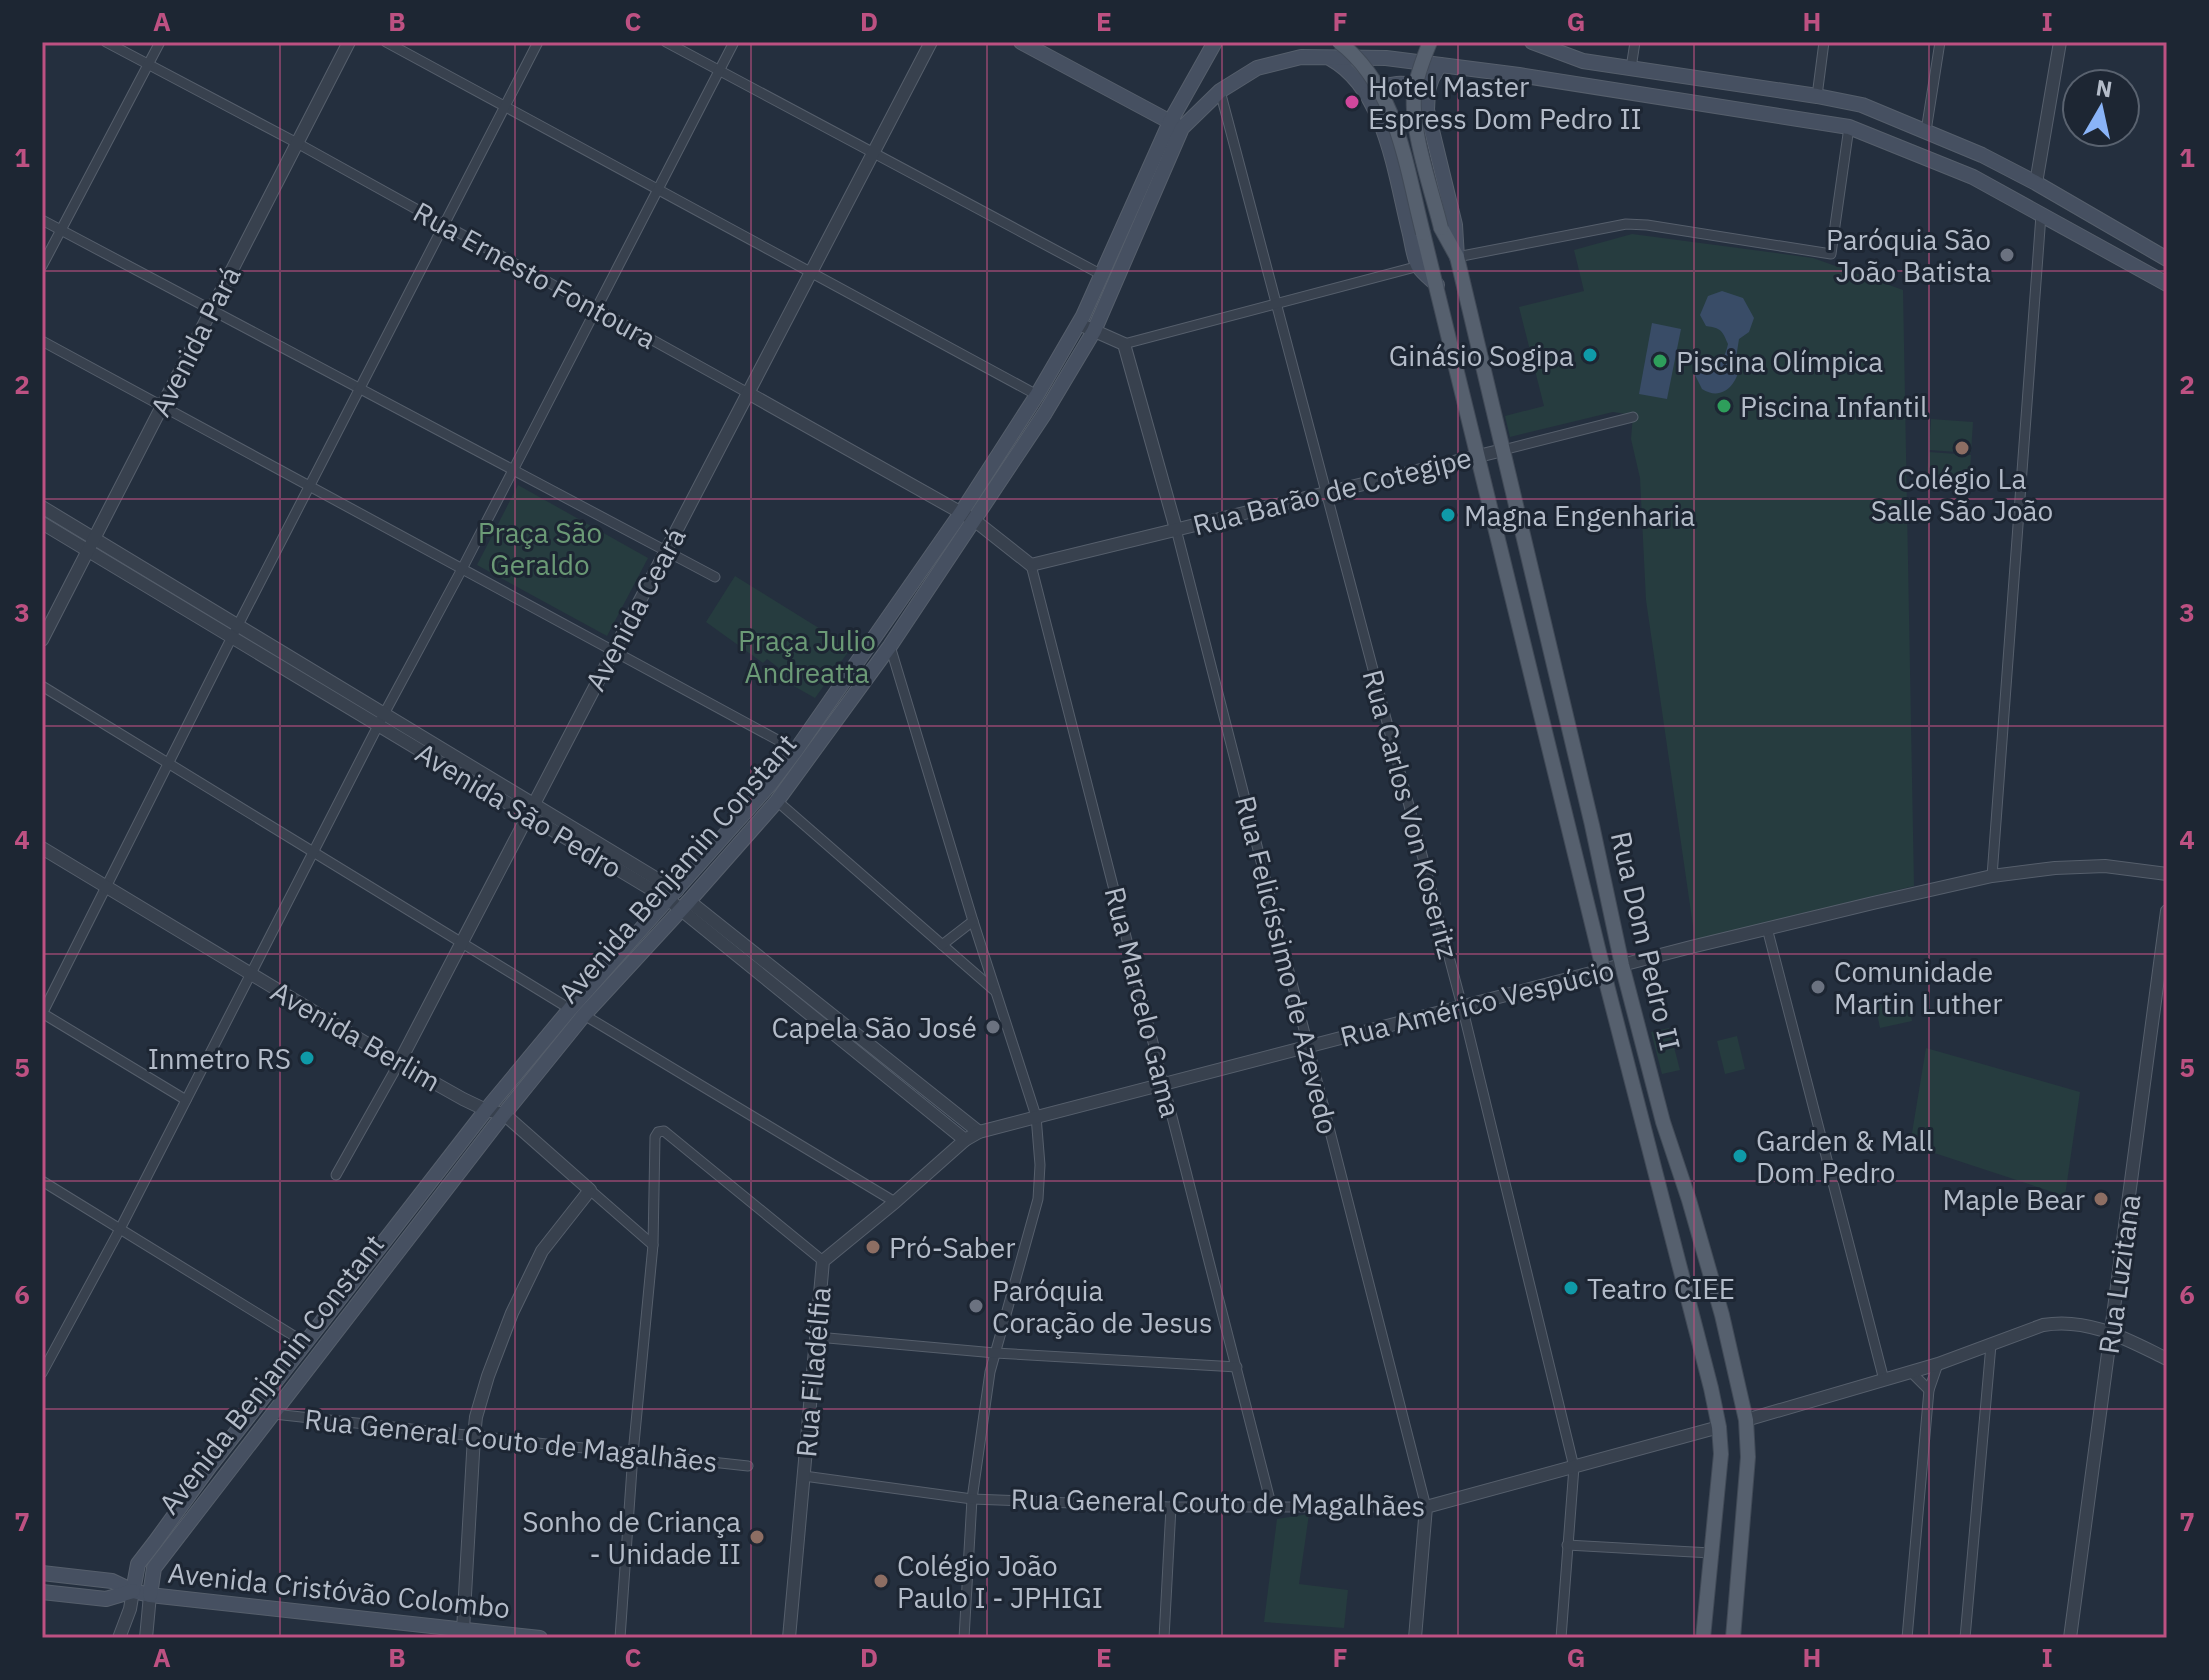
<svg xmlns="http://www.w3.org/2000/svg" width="2209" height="1680" viewBox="0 0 2209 1680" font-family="'IBM Plex Sans',sans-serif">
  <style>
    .green { fill: #263c3f }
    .water { fill: #394c67 }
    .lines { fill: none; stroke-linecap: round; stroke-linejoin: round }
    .minor-casing { stroke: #565f6c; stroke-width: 11 }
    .tertiary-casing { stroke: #565f6c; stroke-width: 14 }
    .secondary-casing { stroke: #565f6c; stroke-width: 16 }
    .primary-casing { stroke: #414a57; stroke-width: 16 }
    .minor { stroke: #38414e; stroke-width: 9 }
    .tertiary { stroke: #38414e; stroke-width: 12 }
    .secondary { stroke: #465061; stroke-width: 14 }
    .primary { stroke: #56606e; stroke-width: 14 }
    .primary-bridge-casing { stroke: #414a57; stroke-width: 16; stroke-linecap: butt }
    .primary-bridge { stroke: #56606e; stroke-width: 14 }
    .grid { fill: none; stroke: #bd5182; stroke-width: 2; stroke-opacity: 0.55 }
    .hotel-dot { fill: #d1479c; stroke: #1d2633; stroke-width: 3 }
    .worship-dot { fill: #6b7280; stroke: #1d2633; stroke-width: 3 }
    .culture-dot { fill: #0f9aa8; stroke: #1d2633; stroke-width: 3 }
    .leisure-dot { fill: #2e9e5b; stroke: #1d2633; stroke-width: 3 }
    .education-dot { fill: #8d6e63; stroke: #1d2633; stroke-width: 3 }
    .labels { text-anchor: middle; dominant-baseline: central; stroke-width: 6; stroke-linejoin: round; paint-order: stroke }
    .poi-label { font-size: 28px; fill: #b4bcc9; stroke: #1d2633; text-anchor: start }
    .street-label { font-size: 28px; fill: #b4bcc9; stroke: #1d2633 }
    .park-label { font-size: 28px; fill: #6b9a76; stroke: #1d2633 }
    .neatline { fill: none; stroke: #bd5182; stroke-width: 3 }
    .grid-label { font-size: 26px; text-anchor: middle; font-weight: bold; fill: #bd5182 }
  </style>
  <rect width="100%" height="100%" fill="#242f3e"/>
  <g class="green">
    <path d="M1632,234L1813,258L1903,290L1914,886L1695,940L1646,600L1640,478L1631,439L1633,415L1613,412L1510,437L1505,416L1544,406L1519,307L1584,291L1574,250Z"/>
    <path d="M1931,419L1973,422L1971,453L1929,450Z"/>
    <path d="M1929,452L1971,455L1969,486L1926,483Z"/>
    <path d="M518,485L648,558L607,636L477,565Z"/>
    <path d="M735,576L851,648L815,698L774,675L779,668L767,659L763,663L706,622Z"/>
    <path d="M1907,996L1912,1021L1880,1028L1875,1003Z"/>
    <path d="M1669,1028L1680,1070L1662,1074L1651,1032Z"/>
    <path d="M1737,1036L1745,1069L1725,1074L1717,1041Z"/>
    <path d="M1926,1048L2080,1092L2065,1196L1910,1145Z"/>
    <path d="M1309,1514L1299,1584L1348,1590L1344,1628L1264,1622L1277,1519Z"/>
  </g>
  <g class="water">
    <path d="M1722,291L1743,298L1754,318L1749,332L1739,339L1736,358L1740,364C1738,384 1722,402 1702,389L1694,373L1700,360L1708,357L1717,361C1725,358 1726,352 1728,344C1722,330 1721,328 1706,326L1700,315L1708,296Z"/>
    <path d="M1652,323L1681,329L1667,399L1639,394Z"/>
  </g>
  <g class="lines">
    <g class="minor-casing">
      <g id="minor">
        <path d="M106,42L297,143L748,393"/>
        <path d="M386,42L1037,395"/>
        <path d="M666,42L1102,275"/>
        <path d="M1631,68L1635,42"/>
        <path d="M1220,91L1462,1006L1574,1467L1561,1638"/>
        <path d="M1817,96L1824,42"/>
        <path d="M1926,131L1940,42"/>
        <path d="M42,220L715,577"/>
        <path d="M1457,257L1626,224L1647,225L1831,254L1849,127"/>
        <path d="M42,266L160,42"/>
        <path d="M42,341L796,750"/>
        <path d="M1124,344L1419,266"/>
        <path d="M1503,450L1633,417"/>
        <path d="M1031,565L1272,1508"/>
        <path d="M890,646L973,921L1036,1116L1040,1165L1038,1199L990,1372L972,1499L964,1638"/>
        <path d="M42,686L570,1009"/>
        <path d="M777,801L994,990"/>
        <path d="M1992,876L2041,215"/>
        <path d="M1767,928L1884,1380"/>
        <path d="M942,945L973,921"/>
        <path d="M42,1013L186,1100"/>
        <path d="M42,1014L238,625L538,42"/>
        <path d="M584,1015L895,1202"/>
        <path d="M336,1175L399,1063"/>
        <path d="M42,1181L307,1344"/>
        <path d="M590,1190L653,1245"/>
        <path d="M817,1337L995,1353L1237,1367"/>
        <path d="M1911,1372L1929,1390"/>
        <path d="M42,1373L120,1229L384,714L462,569L734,42"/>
        <path d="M274,1414L748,1466"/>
        <path d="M804,1476L972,1499L1171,1507H1426L1176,529"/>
        <path d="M1567,1545L1711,1553"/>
        <path d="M620,1638L633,1454L653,1245L655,1137L658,1132L664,1131L823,1261"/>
        <path d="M1164,1638L1171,1507"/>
        <path d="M1907,1638L1929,1390L1938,1364"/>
        <path d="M1965,1638L1991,1345"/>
      </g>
    </g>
    <g class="tertiary-casing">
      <g id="tertiary">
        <path d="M2036,183L2060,42"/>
        <path d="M1079,324L1124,344L1176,529"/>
        <path d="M748,393L974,520L1031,565L1503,450"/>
        <path d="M42,507L677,891"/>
        <path d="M42,523L669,900L965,1140"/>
        <path d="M42,640L349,42"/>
        <path d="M42,848L399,1063L463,1099L486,1110L504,1114L590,1190L542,1251L512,1313L488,1376L476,1417L474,1436L463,1630"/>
        <path d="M689,901L979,1132"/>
        <path d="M399,1063L931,42"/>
        <path d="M1746,1420L1938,1364L2043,1325C2089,1317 2128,1340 2167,1359"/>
        <path d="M119,1638L130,1609L133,1591"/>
        <path d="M146,1638L150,1595"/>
        <path d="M789,1638L823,1261L895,1202L965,1140L979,1132L1691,947L1873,903L1992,876L2055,868L2105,866L2167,874"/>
        <path d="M1415,1638L1426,1507L1719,1427"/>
        <path d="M2070,1638L2167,911"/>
      </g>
    </g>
    <g class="secondary-casing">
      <g id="secondary">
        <path d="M1021,42L1176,125"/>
        <path d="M1532,42L1583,61L1817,96L1862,105L1982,155L2036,183L2167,259"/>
        <path d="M1331,59C1385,89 1395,174 1409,230C1412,241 1413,257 1419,267C1423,273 1431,279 1437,285"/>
        <path d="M1440,65L1432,78L1428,90L1427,110L1455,225L1457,257"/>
        <path d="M1368,94C1389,82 1404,81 1427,89"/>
        <path d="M42,1573L112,1581L133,1591L150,1595L540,1638"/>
        <path d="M133,1591L138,1564L155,1542L210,1466L486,1110L570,1009L771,783L796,750L961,513L1037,395L1083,316L1170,122L1215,42"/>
        <path d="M42,1592L106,1599L133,1591"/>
        <path d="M150,1595L154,1568L504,1114L584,1015L689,901L777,801L890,646L1045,413L1094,331L1182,128L1220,91L1257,68L1301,57L1386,58L1519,75L1849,127L1973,177L2167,284"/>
      </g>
    </g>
    <g class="primary-casing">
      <g id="primary">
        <path d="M1441,228L1457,257L1592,825L1622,965L1663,1122L1689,1200L1722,1315L1746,1420L1748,1457L1733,1638"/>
        <path d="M1423,233L1608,989L1711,1388L1719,1427L1721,1454L1703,1638"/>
      </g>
    </g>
    <use href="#minor" class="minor"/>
    <use href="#tertiary" class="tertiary"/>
    <use href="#secondary" class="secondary"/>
    <use href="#primary" class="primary"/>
    <g class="primary-bridge-casing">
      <g id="primary-bridge">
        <path d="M1339,42C1397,86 1406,167 1423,233"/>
        <path d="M1430,42C1423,59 1416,77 1414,95C1411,132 1432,191 1441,228"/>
      </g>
    </g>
    <use href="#primary-bridge" class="primary-bridge"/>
  </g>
  <path class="grid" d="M280,42V1638M515,42V1638M751,42V1638M987,42V1638M1222,42V1638M1458,42V1638M1694,42V1638M1929,42V1638M42,271H2167M42,499H2167M42,726H2167M42,954H2167M42,1181H2167M42,1409H2167"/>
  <circle class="hotel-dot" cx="1352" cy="102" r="8"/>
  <g class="worship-dot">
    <circle cx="2007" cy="255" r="8"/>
    <circle cx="1818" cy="987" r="8"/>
    <circle cx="993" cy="1027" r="8"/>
    <circle cx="976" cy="1306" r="8"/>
  </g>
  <g class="culture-dot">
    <circle cx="1590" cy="355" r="8"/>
    <circle cx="1448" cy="515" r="8"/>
    <circle cx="307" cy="1058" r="8"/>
    <circle cx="1740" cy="1156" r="8"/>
    <circle cx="1571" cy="1288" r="8"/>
  </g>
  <g class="leisure-dot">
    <circle cx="1660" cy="361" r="8"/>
    <circle cx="1724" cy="406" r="8"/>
  </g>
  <g class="education-dot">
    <circle cx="1962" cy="448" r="8"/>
    <circle cx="2101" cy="1199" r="8"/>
    <circle cx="873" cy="1247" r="8"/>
    <circle cx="757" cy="1537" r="8"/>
    <circle cx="881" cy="1581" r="8"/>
  </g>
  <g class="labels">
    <g class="poi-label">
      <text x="1368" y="86">Hotel Master<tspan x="1368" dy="32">Espress Dom Pedro II</tspan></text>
      <text x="1991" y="239" text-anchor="end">Paróquia São<tspan x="1991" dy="32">João Batista</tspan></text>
      <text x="1574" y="355" text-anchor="end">Ginásio Sogipa</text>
      <text x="1676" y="361">Piscina Olímpica</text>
      <text x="1740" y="406">Piscina Infantil</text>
      <text x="1962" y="478" text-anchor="middle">Colégio La<tspan x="1962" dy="32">Salle São João</tspan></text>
      <text x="1464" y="515">Magna Engenharia</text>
      <text x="1834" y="971">Comunidade<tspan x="1834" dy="32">Martin Luther</tspan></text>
      <text x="977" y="1027" text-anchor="end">Capela São José</text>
      <text x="291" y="1058" text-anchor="end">Inmetro RS</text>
      <text x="1756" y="1140">Garden &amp; Mall<tspan x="1756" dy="32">Dom Pedro</tspan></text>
      <text x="2085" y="1199" text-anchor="end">Maple Bear</text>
      <text x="889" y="1247">Pró-Saber</text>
      <text x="1587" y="1288">Teatro CIEE</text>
      <text x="992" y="1290">Paróquia<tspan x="992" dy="32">Coração de Jesus</tspan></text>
      <text x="741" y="1521" text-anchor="end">Sonho de Criança<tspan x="741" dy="32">- Unidade II</tspan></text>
      <text x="897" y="1565">Colégio João<tspan x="897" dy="32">Paulo I - JPHIGI</tspan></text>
    </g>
    <g class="street-label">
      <text transform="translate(535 275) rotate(29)">Rua Ernesto Fontoura</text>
      <text transform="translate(195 341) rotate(-63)">Avenida Pará</text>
      <text transform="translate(1332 491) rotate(-14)">Rua Barão de Cotegipe</text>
      <text transform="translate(635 609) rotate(-62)">Avenida Ceará</text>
      <text transform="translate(519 810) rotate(31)">Avenida São Pedro</text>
      <text transform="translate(1411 814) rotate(75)">Rua Carlos Von Koseritz</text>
      <text transform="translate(677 868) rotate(-49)">Avenida Benjamin Constant</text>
      <text transform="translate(1646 941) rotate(77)">Rua Dom Pedro II</text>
      <text transform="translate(1287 965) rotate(76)">Rua Felicíssimo de Azevedo</text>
      <text transform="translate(1143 1002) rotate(76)">Rua Marcelo Gama</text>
      <text transform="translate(1477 1003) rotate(-14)">Rua Américo Vespúcio</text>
      <text transform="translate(356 1036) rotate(30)">Avenida Berlim</text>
      <text transform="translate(2119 1274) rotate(-82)">Rua Luzitana</text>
      <text transform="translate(813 1372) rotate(-85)">Rua Filadélfia</text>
      <text transform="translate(271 1374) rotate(-52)">Avenida Benjamin Constant</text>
      <text transform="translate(511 1440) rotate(6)">Rua General Couto de Magalhães</text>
      <text transform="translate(1218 1502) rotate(1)">Rua General Couto de Magalhães</text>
      <text transform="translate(339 1590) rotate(6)">Avenida Cristóvão Colombo</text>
    </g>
    <g class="park-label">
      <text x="540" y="532">Praça São<tspan x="540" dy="32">Geraldo</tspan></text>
      <text x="807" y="640">Praça Julio<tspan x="807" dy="32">Andreatta</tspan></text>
    </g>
  </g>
  <rect width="2209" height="1680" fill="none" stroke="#1d2633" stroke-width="88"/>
  <g transform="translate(2101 108) rotate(9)"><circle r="38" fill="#1d2633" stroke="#59626f" stroke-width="2"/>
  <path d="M0-6L14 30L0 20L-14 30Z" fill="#8ab4f8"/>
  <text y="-12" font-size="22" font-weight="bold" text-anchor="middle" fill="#b4bcc9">N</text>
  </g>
  <rect x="44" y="44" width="2121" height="1592" class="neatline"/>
  <g class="grid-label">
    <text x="162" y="31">A</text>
    <text x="397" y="31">B</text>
    <text x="633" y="31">C</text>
    <text x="869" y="31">D</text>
    <text x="1104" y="31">E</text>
    <text x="1340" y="31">F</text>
    <text x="1576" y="31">G</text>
    <text x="1812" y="31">H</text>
    <text x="2047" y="31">I</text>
    <text x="22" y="167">1</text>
    <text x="2187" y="167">1</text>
    <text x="22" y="394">2</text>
    <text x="2187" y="394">2</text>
    <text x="22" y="622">3</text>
    <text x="2187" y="622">3</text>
    <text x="22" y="849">4</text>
    <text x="2187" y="849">4</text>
    <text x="22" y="1077">5</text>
    <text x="2187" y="1077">5</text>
    <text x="22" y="1304">6</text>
    <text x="2187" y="1304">6</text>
    <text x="22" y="1531">7</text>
    <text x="2187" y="1531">7</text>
    <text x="162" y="1667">A</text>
    <text x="397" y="1667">B</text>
    <text x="633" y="1667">C</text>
    <text x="869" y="1667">D</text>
    <text x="1104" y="1667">E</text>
    <text x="1340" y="1667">F</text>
    <text x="1576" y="1667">G</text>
    <text x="1812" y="1667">H</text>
    <text x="2047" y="1667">I</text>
  </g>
</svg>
